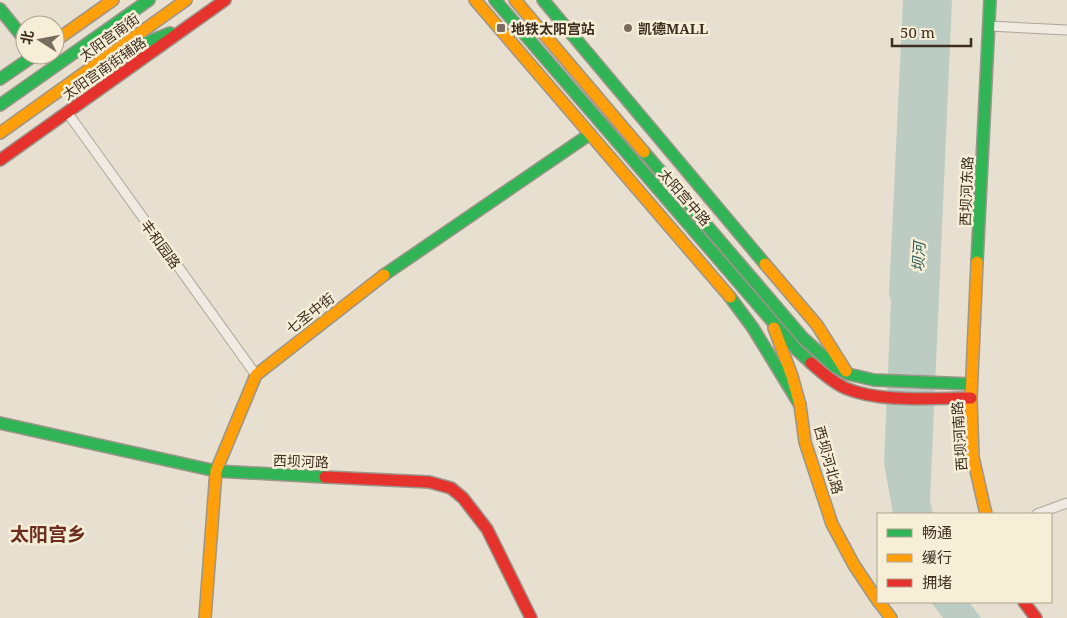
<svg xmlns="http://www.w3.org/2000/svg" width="1067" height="618" viewBox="0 0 1067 618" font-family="'Noto Serif','Noto Sans SC',serif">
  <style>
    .water { fill: #bcccc2 }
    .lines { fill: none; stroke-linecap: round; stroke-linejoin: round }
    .street-casing { stroke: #ada599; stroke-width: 11 }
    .fast-casing { stroke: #9c958a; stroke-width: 14 }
    .slow-casing { stroke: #9c958a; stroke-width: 14 }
    .jam-casing { stroke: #9c958a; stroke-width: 14 }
    .street { stroke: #efebe3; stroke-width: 9 }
    .fast { stroke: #30b455; stroke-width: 11 }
    .slow { stroke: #ff9f0a; stroke-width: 11 }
    .jam { stroke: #e5322d; stroke-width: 11 }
    .poi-dot { fill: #786c5e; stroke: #f7eed8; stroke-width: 2 }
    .labels { text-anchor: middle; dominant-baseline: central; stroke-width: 5; stroke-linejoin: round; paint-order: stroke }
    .poi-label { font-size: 14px; font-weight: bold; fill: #3d2e20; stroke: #f7eed8; text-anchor: start }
    .street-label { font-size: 14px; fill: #3d2e20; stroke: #f7eed8 }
    .water-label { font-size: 15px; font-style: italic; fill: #2f5d5a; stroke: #f7eed8 }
    .district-label { font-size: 19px; font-weight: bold; fill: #6b2e1e; stroke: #f7eed8 }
  </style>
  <rect width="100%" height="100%" fill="#e7e0d1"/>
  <g class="water">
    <path d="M903,0H952L930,501L933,514H893L884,463L891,301L889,295Z"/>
    <path d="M931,602H969L981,618H943Z"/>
  </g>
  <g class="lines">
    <g class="street-casing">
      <g id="street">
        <path d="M989,26L1067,30"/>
        <path d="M67,112L256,375"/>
        <path d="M1037,514L1067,503"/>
      </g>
    </g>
    <g class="fast-casing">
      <g id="fast">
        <path d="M495,0L797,350L811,363"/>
        <path d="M543,0L765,264"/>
        <path d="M0,9L25,40"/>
        <path d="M123,52L170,33"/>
        <path d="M0,79L35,55"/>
        <path d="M0,105L149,0"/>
        <path d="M644,152L803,338L835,367L848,374L874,380L971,384"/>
        <path d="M977,262L990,0"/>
        <path d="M384,275L590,134"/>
        <path d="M730,297L753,328L800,405"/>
        <path d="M0,423L216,471L325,477"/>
      </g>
    </g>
    <g class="slow-casing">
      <g id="slow">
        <path d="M475,0L730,297"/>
        <path d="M515,0L644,152"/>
        <path d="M55,41L113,0"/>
        <path d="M0,133L186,0"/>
        <path d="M977,262L971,398L973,457L986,514"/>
        <path d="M765,264L817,325L846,371"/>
        <path d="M774,328L792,376L800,405L805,442L832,524L854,565L878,601"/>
        <path d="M879,602L891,618"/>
        <path d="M205,618L216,471L256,375L384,275"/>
      </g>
    </g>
    <g class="jam-casing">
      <g id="jam">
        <path d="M0,160L225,0"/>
        <path d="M811,363C821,372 832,382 845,388C880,403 933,398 971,398"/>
        <path d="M325,477L429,482L451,488L463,498L487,529L531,618"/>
        <path d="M1024,602L1036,618"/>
      </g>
    </g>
    <use href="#street" class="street"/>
    <use href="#fast" class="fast"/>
    <use href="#slow" class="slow"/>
    <use href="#jam" class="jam"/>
  </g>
  <g class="poi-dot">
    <rect x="496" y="23" width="10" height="10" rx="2.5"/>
    <circle cx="628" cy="28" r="5"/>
  </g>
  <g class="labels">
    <g class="poi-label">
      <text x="511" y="28">地铁太阳宫站</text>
      <text x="638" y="28">凯德MALL</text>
    </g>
    <g class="street-label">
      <text transform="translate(109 37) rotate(-36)">太阳宫南街</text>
      <text transform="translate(104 68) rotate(-35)">太阳宫南街辅路</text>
      <text transform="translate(966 191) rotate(-88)">西坝河东路</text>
      <text transform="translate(685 197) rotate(49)">太阳宫中路</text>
      <text transform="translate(161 244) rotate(54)">丰和园路</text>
      <text transform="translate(310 313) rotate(-38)">七圣中街</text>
      <text transform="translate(959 436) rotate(-94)">西坝河南路</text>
      <text transform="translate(829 460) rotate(74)">西坝河北路</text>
      <text transform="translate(301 461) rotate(2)">西坝河路</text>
    </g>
    <g class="water-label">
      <text transform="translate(918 257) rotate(-87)">坝河</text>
    </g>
    <g class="district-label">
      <text x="48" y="534">太阳宫乡</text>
    </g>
  </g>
  <rect x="877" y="513" width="175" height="90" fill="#f7eed8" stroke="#ada18e"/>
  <rect x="887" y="529" width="25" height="8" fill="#30b455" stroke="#ada18e"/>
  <text x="922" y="538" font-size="15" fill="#3d2e20">畅通</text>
  <rect x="887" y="554" width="25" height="8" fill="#ff9f0a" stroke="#ada18e"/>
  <text x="922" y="563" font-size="15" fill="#3d2e20">缓行</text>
  <rect x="887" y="579" width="25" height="8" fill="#e5322d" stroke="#ada18e"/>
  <text x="922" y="588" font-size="15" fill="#3d2e20">拥堵</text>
  <g transform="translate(40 40) rotate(281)"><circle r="24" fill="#f7eed8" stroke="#ada18e"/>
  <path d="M0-4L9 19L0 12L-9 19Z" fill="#786c5e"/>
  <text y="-8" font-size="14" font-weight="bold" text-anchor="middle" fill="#3d2e20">北</text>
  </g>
  <path d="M892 38v8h79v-8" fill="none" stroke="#3d2e20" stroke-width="2.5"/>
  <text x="900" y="38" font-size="15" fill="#3d2e20" stroke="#f7eed8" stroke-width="4" paint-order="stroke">50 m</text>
</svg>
